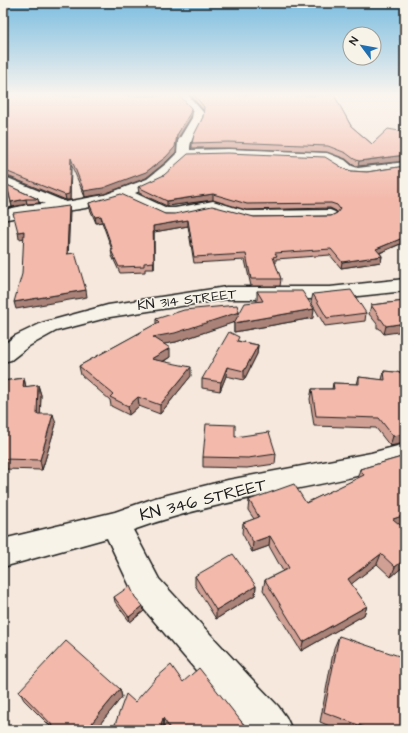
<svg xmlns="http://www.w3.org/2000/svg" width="408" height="733" viewBox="0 0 408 733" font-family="'Architects Daughter',sans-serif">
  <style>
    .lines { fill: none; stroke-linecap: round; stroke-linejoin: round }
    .minor-casing { stroke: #1c1c1c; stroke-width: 3 }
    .minor { fill: #f7f3e8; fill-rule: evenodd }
    .wall { fill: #d1a094; stroke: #1c1c1c }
    .shaded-wall { fill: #aa8278; stroke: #1c1c1c }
    .building { fill: #f3baac; stroke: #1c1c1c }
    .labels { text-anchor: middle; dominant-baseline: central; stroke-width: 3; stroke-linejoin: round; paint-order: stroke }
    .street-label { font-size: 14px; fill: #1c1c1c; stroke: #f7f3e8 }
    .near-street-label { font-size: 17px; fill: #1c1c1c; stroke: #f7f3e8 }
  </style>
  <rect width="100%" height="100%" fill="#f6e8dc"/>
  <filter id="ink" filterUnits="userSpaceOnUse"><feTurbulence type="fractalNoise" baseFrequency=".025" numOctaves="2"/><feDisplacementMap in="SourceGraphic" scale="8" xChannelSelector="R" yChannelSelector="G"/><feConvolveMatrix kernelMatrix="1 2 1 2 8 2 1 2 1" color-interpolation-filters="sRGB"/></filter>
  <g filter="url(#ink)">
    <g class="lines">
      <g class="minor-casing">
        <g id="minor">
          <path d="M176,95H188L203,112C204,126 190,134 190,150L228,149L327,153L345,160L352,166L358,168L405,162V170C386,173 362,181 343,172C338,169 332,164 325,161L228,157L187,158C169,177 159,184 135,193L167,208H175L213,201L246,211H254L330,210L335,212L338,215L335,218L330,220L254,221L239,218L212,210L175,218H165L122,198C84,213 42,211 3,220V210L27,205L45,204L3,185V176L66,202L104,195L147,179L167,163L177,153L178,141L192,118L193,112Z"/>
          <path d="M405,279V291L330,299H226L110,317L56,331L29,346L11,360L3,362V345L15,336L42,323L108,305L226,287H330Z"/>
          <path d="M405,444V464C315,489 221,498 133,530L159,579L249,676L278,706L286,717L292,730H250L223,702L137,601L107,538L3,567V539L115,512L155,498L228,480L371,453Z"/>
        </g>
      </g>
      <use href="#minor" class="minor"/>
    </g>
    <g class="wall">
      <path d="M190,95H334L351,126L372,144L405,132V161L358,166L353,165L346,159L327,152L228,148H192V143L203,117L204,111Z"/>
      <path d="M191,113V117L177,140L176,152L166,162L146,178L104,194L85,197L71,164L70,200H66L5,175L3,168Z"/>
      <path d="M405,166V242L380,253L382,256L381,262L341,268L330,255L276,259V263H275L281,279L280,286H251L245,260L194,263L188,226L154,232V269H145V272L120,273L112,256L111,250H112L102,222L96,223L90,209L89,203L165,214L254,217L331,216L337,213L336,211L330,208L246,210L213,200L167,206L139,193L138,187L343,168L351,171L367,172Z"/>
      <path d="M7,185L38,199L39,203L27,204L12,207Z"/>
      <path d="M257,291L313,318L234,332V322L176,342L163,344L170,357L163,362L191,376L160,414L139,406L129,415L111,406L110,400L81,375L79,366L156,324V319L238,315L257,302Z"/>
      <path d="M313,294L366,313L365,321L325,326L311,302Z"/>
      <path d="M405,301L384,334L379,328H377V324L369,314L371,305Z"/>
      <path d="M238,341L258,345L257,354L244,380L226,376L220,391L202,388V379Z"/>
      <path d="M384,371L405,373V443L390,446L376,428L314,426L310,399L312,389H332L333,383L357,384L359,377L382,380Z"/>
      <path d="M24,378L26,387L38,385L41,395L40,414L56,424L42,470L3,469V381Z"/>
      <path d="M235,437L276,454L275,464L247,468L203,467V457Z"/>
      <path d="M405,456V524L401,525L405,529V565L391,577L377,564L351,584L367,606L364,615L301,651L263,590L265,580L283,571L269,546L252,552L242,533L243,523L254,519L248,510L249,500L306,503L357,479L360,469Z"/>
      <path d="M195,576L256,586L255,595L216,619L195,585Z"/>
      <path d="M114,597H135L144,611L130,622L115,602Z"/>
      <path d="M339,636L405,730H339L320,722L334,648Z"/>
      <path d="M183,682L248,730H167L164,726L163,730H113L135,702Z"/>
      <path d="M120,689L122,697L95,730H54L24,700L19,691Z"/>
    </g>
    <g class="shaded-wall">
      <path d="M191,108V117L177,140L176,152L166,162L146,178L104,194L85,197L84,191Z"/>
      <path d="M405,155V161L358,166L359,161Z"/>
      <path d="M71,158V164L70,200H66L65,195Z"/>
      <path d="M213,194V200L167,206V201Z"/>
      <path d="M26,199L27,204L12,207L11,202Z"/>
      <path d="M69,206L70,212L68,260L67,254Z"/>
      <path d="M101,216L102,222L96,223L95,217Z"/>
      <path d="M188,220V226L154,232V269L153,226Z"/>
      <path d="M24,231L25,238L19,239L18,232Z"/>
      <path d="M405,237V242L374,255L376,249Z"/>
      <path d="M382,256L381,262L341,268L342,262Z"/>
      <path d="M86,290L87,297L16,309L14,302Z"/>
      <path d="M314,309L313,318L234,332V323Z"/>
      <path d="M239,312L238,321L176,342L153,346V337Z"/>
      <path d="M405,323V331L384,334L386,326Z"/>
      <path d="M258,345L257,354L244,380V371Z"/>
      <path d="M170,348V357L152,368L151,359Z"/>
      <path d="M191,367V376L160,414V405Z"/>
      <path d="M227,367L226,376L220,391L221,382Z"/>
      <path d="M24,378L26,388L23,387Z"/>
      <path d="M38,385L41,395L40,424L37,414Z"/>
      <path d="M138,397L139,406L129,415L128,406Z"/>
      <path d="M53,414L56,424L42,470L40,460Z"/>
      <path d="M405,434V443L390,446L393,436Z"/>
      <path d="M405,515V524L389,529L393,519Z"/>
      <path d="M270,536L269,546L252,552L253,542Z"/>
      <path d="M381,554L377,564L345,589L348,579Z"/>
      <path d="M405,559V565L391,577L395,567Z"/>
      <path d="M256,586L255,595L216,619V610Z"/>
      <path d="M143,606L144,611L130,622L129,617Z"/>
      <path d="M367,606L364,615L301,651L303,642Z"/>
      <path d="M120,689L122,697L95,730H86Z"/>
      <path d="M163,718L164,726L163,730H160Z"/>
    </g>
    <g class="building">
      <path d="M3,95H179L191,108L190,113L177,135L175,147L166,157L146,172L103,188L84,191L71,158L69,194L65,195L3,170Z"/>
      <path d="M194,95H334L351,126L372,144L388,129L405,132V155L359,161L354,159L346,153L328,146L228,142L192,143L194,135L203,117L204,107Z"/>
      <path d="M228,153L325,157L343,168L351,171L367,172L405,166V237L376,249L382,256L342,262L331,249L275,253L277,256L273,257L281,279H251L246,254L194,257L188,220L153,226L154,262L144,263V266L119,267L111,250H113L101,216L95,217L89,203L121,194L165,214H175L212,206L254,217L331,216L337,213L340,209L337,205L331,203L247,204L213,194L167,201L138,187L164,175L188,154Z"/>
      <path d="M7,185L38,199H26L11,202Z"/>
      <path d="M69,206L67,254L75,253L86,290L14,302L22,274L24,231L18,232L13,213Z"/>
      <path d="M351,290L366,313L327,318L313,294Z"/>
      <path d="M257,291H302L314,309L234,323L245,303L263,301Z"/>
      <path d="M405,301V323L386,326L381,319H379V316L371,305Z"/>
      <path d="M237,305L239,312L175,333L153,337L170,348L151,359L191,367L160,405L138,397L128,406L110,397L113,394L79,366L159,322L156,319L184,310Z"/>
      <path d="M229,332L239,337L237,341L258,345L244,371L227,367L221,382L202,379Z"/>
      <path d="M384,371L405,373V434L393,436L379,418L316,416L312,389H334L333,383L359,384V377L385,380Z"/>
      <path d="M24,378L23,387L38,385L37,414H53L40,460L3,459V412L4,409H3V381Z"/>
      <path d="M206,424L235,425V437L269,432L276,454L248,458L203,457Z"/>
      <path d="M405,456V515L393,519L405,529V559L395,567L381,554L348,579L367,606L303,642L265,580L289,568L270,536L253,542L243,523L259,517L249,500L294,484L306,503L364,475L360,469Z"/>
      <path d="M233,554L256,586L216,610L195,576Z"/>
      <path d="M130,586L135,597L143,606L129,617L114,597Z"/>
      <path d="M339,636L405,658V730H372L324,712Z"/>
      <path d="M66,641L120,689L86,730H57L19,691Z"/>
      <path d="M171,665L183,682L199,668L248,730H171L163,718L160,730H113L126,694L135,702L156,678Z"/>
    </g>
  </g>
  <linearGradient id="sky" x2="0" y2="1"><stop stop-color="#7bbde0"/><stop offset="0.48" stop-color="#fbf5ef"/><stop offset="1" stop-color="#fbf5ef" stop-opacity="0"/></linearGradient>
  <rect width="408" height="198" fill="url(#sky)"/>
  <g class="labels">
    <g class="street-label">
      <text transform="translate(187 300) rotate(-7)">KN 314 STREET</text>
    </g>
    <g class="near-street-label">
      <text transform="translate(203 500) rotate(-14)">KN 346 STREET</text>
    </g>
  </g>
  <rect width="408" height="733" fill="none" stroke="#f7f3e8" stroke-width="16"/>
  <rect x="8" y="8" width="392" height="717" fill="none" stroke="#1c1c1c" stroke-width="1.5" filter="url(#ink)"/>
  <g transform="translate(362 46) rotate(302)"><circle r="19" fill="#f7f3e8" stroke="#9f9d96"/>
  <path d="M0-3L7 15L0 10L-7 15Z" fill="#1f6fb2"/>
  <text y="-6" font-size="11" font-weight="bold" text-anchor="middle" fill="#1c1c1c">N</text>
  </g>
</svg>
